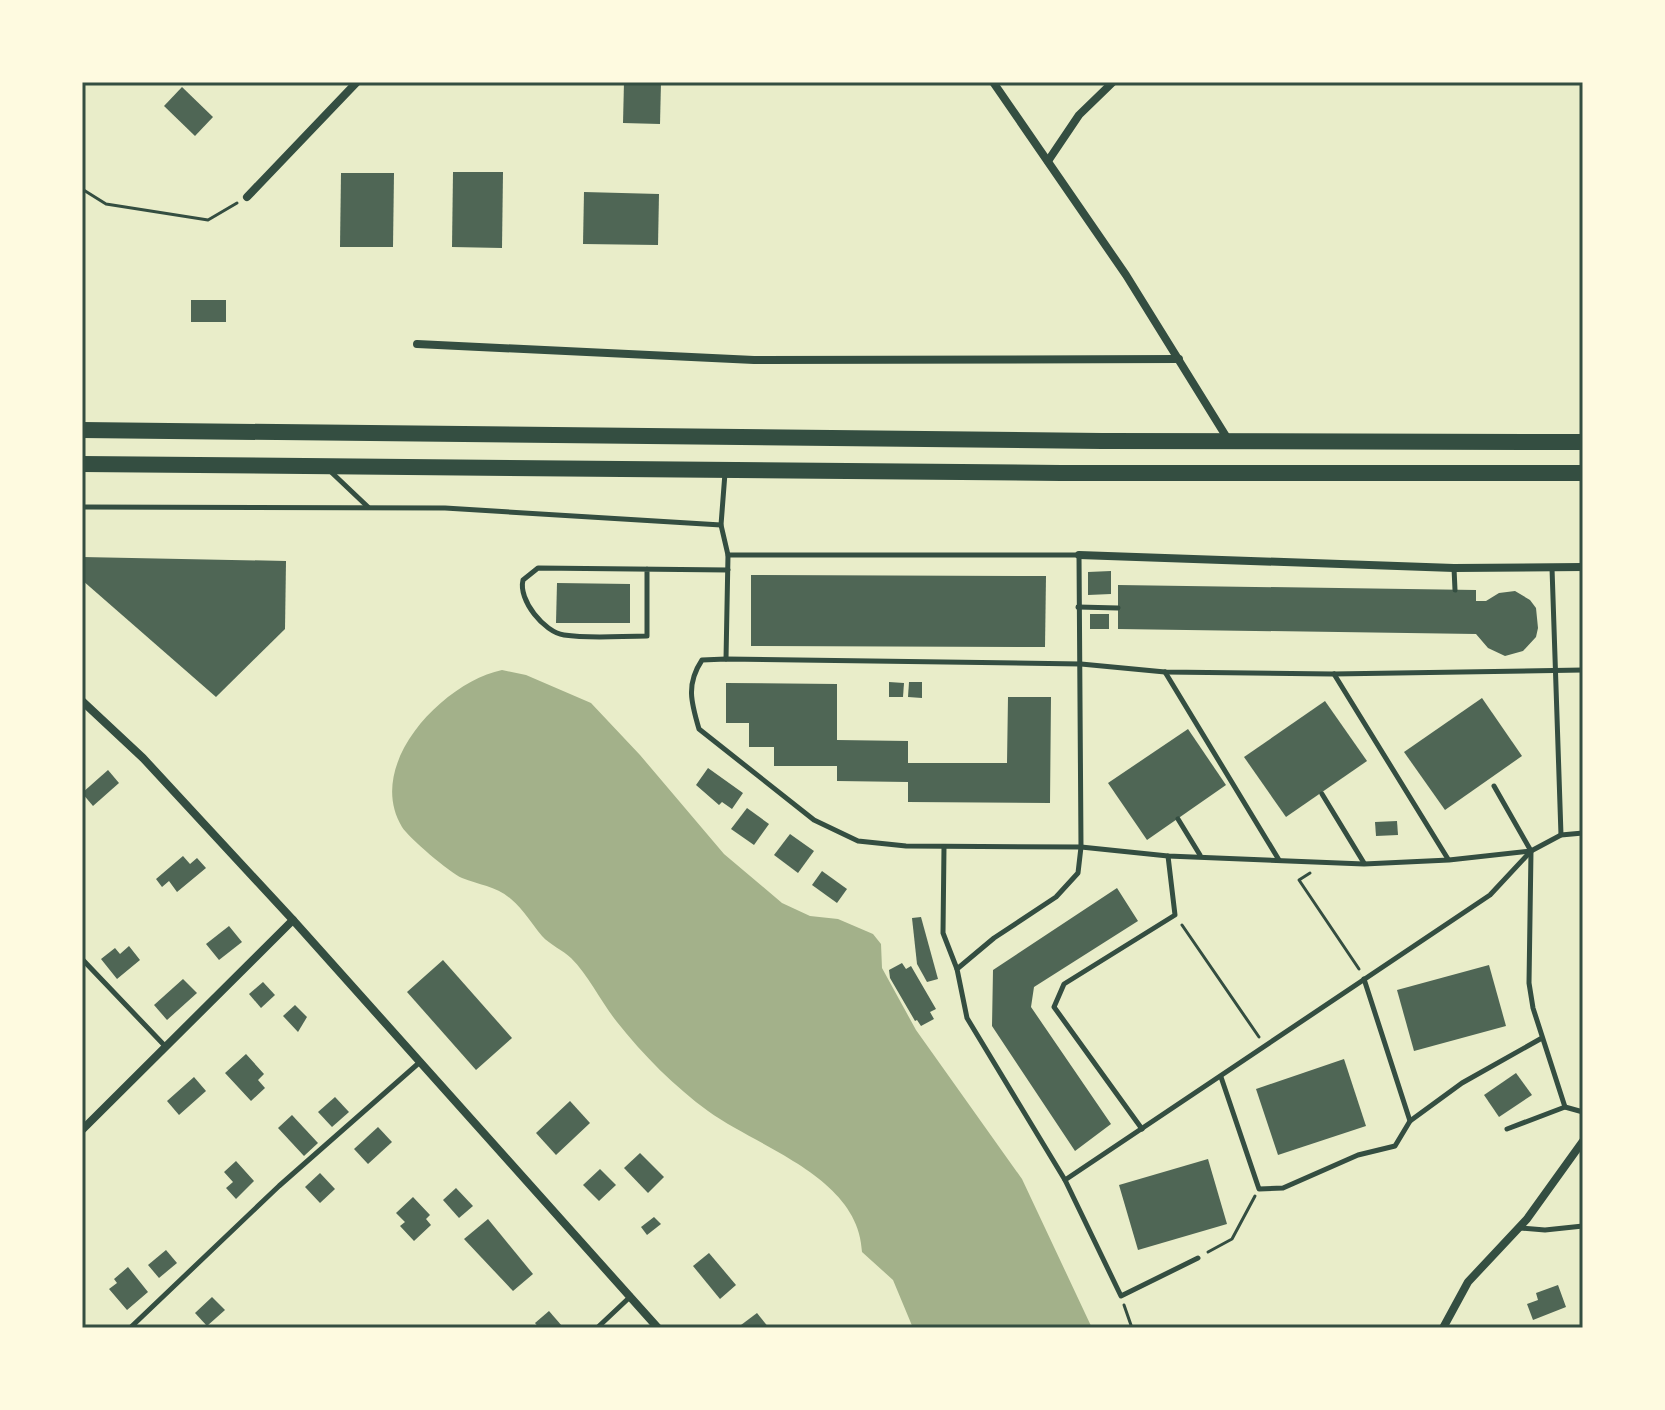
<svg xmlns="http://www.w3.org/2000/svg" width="1665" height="1410" viewBox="0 0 1665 1410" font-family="'Roboto Condensed',sans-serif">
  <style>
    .water { fill: #a3b18a }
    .building { fill: #4f6655 }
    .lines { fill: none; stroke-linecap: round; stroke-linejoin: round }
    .path { stroke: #344e41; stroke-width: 3 }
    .service { stroke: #344e41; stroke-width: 5 }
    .minor { stroke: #344e41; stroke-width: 8 }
    .trunk { stroke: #344e41; stroke-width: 16 }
    .neatline { fill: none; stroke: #344e41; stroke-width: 3 }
  </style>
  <rect width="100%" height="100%" fill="#e9edc9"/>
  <path class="water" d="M502,670L526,675L591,703L640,755L724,854L782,903L810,916L838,919L873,934L881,944L882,968L916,1030L1022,1179L1092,1328H913L893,1280L862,1252C859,1177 759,1148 708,1111C675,1087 643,1055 617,1022C601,1002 589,976 571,958C563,950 550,945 542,936C532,924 524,910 511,899C496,886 479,885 462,878C450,873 408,837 402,827C364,764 444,682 502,670Z"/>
  <g class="building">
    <path d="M624,82H661L660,124L623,123Z"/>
    <path d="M182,87L213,117L195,136L164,106Z"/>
    <path d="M453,172H503L502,248L452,247Z"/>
    <path d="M341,173H394L393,247H340Z"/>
    <path d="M584,192L659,194L658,245L583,244Z"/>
    <rect x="191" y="300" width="35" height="22"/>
    <path d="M82,557L286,561L285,629L216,697L82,580Z"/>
    <path d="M1111,571V594L1088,595V572Z"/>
    <path d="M751,575L1046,576L1045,647L751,646Z"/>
    <path d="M557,583L630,584V623H556Z"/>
    <path d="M1118,585L1476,590V601H1486L1499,593L1515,591L1530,600L1536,608L1538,628L1536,637L1523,651L1505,656L1488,648L1476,634L1118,629Z"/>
    <rect x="1090" y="614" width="19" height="15"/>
    <path d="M889,682L904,683L903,697H889Z"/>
    <path d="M909,682H922V698L908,697Z"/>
    <path d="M726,683L837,684V740L908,741V763H1007L1008,697H1051L1050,803L908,802V782L837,781V766H774V747H749V723H726Z"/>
    <path d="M1482,698L1522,756L1445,810L1404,752Z"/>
    <path d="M1325,701L1367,761L1286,817L1244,757Z"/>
    <path d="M1188,729L1226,785L1147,840L1108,783Z"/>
    <path d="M708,768L743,793L732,809L722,802L719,805L696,785Z"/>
    <path d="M108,770L119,783L93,806L82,793Z"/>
    <path d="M747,808L769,824L754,845L731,829Z"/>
    <path d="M1397,821L1398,835L1376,836L1375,822Z"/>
    <path d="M790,834L814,851L798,873L774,855Z"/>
    <path d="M183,856L190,864L197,858L206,868L177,892L169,881L162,887L156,879Z"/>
    <path d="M822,871L847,889L837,903L812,885Z"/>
    <path d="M1117,888L1138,921L1034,987L1031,1007L1111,1124L1075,1151L992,1026L993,970Z"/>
    <path d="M921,917L938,979L927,982L917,964L912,918Z"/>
    <path d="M229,926L242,942L219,960L206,944Z"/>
    <path d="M129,946L140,960L117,979L101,959L115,948L120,954Z"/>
    <path d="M443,960L512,1038L476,1070L407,992Z"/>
    <path d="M902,963L906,969L911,966L936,1009L930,1012L934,1019L921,1026L917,1020L915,1021L890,978L889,970Z"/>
    <path d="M1489,965L1506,1026L1414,1051L1397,990Z"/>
    <path d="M183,979L197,993L167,1020L154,1005Z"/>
    <path d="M263,982L275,995L261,1008L249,994Z"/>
    <path d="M295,1005L307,1017L298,1032L283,1016Z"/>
    <path d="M246,1054L264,1074L258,1080L265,1088L251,1101L225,1073Z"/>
    <path d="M1344,1059L1366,1126L1278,1155L1256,1089Z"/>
    <path d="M1516,1073L1532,1095L1499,1117L1484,1095Z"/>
    <path d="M194,1077L206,1091L179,1115L167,1101Z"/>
    <path d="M335,1097L349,1112L332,1127L318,1112Z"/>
    <path d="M570,1101L590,1123L556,1155L536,1133Z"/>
    <path d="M292,1115L318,1143L304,1156L278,1128Z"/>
    <path d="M378,1127L392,1142L368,1164L354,1149Z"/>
    <path d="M640,1153L664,1177L648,1193L624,1168Z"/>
    <path d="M1208,1159L1227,1224L1138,1250L1119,1185Z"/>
    <path d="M236,1161L254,1181L236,1199L226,1188L233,1182L224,1172Z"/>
    <path d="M600,1169L616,1185L599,1201L583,1185Z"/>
    <path d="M320,1173L335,1189L320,1203L305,1187Z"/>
    <path d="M456,1188L473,1206L459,1218L443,1200Z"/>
    <path d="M413,1197L430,1215L426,1219L431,1225L414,1241L400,1226L405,1222L396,1213Z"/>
    <path d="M654,1217L661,1224L647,1235L641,1227Z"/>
    <path d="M488,1219L533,1274L513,1291L464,1239Z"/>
    <path d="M166,1250L177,1263L159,1278L148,1265Z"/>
    <path d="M709,1253L736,1285L720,1299L693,1266Z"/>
    <path d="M128,1267L148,1292L127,1310L109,1289L117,1283L114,1279Z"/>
    <path d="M1558,1285L1566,1307L1533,1320L1527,1304L1538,1300L1536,1293Z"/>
    <path d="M212,1297L225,1310L207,1326L195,1313Z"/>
    <path d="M549,1311L562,1326L539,1328L535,1323Z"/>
    <path d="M757,1313L769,1328H737Z"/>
  </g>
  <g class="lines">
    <g class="path">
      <path d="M82,189L106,204L208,220L237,203"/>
      <path d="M1310,873L1299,880L1359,969"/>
      <path d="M1182,925L1259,1037"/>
      <path d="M1208,1252L1232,1239L1255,1196"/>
      <path d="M1124,1305L1132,1328"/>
    </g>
    <g class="service">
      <path d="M329,470L368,507"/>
      <path d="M725,473L721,525L728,555L726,659"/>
      <path d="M82,507L445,508L721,525"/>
      <path d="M728,555H1079L1081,847L1078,873L1056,897L994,938L957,969L967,1018L1065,1180"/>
      <path d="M1454,568L1455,590"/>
      <path d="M1552,568L1561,835"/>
      <path d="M647,569V636C620,636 591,639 564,635C544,632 518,600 523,580L538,568L728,570"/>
      <path d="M1078,607L1118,608"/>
      <path d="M1583,670L1333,674L1165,672L1081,664L726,659L702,660C686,684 691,702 699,729L814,820L858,841L906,846L1081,847L1168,856L1364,864L1449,860L1531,851L1561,835L1583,833"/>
      <path d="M1165,672L1279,860"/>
      <path d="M1334,674L1448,859"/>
      <path d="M1494,786L1531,851L1529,983L1533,1008L1565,1107"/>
      <path d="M1322,794L1364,863"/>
      <path d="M1178,819L1200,855"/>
      <path d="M944,847L943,933L957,969"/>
      <path d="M82,959L165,1046"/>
      <path d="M1221,1077L1259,1189L1283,1188L1358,1155L1395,1146L1410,1121L1364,979"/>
      <path d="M1410,1121L1462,1083L1542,1038"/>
      <path d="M1142,1129L1054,1007L1064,984L1175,915L1168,856"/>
      <path d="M1507,1129L1565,1107L1583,1112"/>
      <path d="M1520,1228L1545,1230L1583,1226"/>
      <path d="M1198,1258L1121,1296L1065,1180L1490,895L1531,851"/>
      <path d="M130,1328L279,1186L420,1062"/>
      <path d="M597,1328L631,1296"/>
    </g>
    <g class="minor">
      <path d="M993,82L1126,275L1229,441"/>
      <path d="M1048,161L1079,115L1113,82"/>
      <path d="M247,197L357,82"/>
      <path d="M417,344L754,360L1179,359"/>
      <path d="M1079,555L1454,568L1583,567"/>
      <path d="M82,701L143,758L293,920L658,1328"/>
      <path d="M82,1130L293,920"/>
      <path d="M1443,1328L1468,1282L1527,1219L1583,1141"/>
    </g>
    <g class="trunk">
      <path d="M82,430L1102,441L1583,442"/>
      <path d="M82,464L1061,473H1583"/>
    </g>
  </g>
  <rect width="1665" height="1410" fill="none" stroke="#fefae0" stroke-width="168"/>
  <rect x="84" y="84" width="1497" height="1242" class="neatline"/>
</svg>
